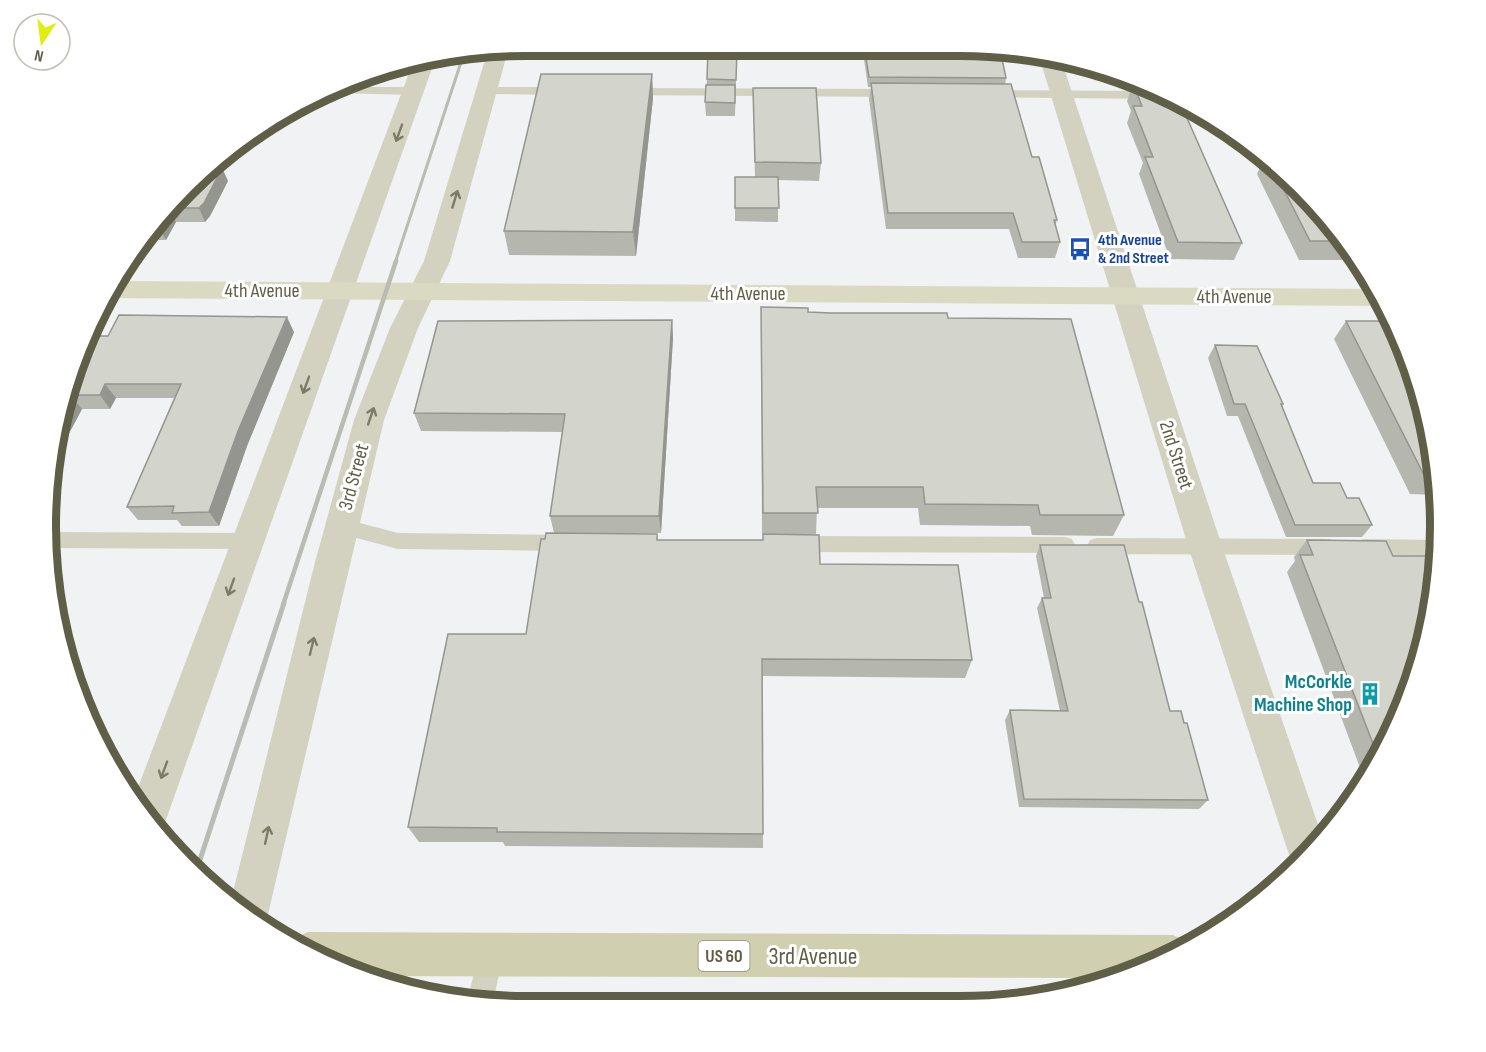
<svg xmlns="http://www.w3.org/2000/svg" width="1486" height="1052" viewBox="0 0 1486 1052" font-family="'Sofia Sans Condensed',sans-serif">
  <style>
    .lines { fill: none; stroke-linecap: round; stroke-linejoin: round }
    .service { fill: #d3d2c0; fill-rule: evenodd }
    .minor { fill: #d3d2c0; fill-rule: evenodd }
    .secondary { fill: #dadac2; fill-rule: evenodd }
    .primary { fill: #d0cfaf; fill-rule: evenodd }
    .rail-far2 { stroke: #babbb2; stroke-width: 3 }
    .rail-far1 { stroke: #babbb2; stroke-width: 4.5 }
    .rail { stroke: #babbb2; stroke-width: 5 }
    .wall { fill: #b5b7af }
    .shaded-wall { fill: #94958f }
    .building { fill: #d3d5cc; stroke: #94958f; stroke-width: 1.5 }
    .oneway { stroke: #7c7b65 }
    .labels { text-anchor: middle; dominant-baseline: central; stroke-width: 6; stroke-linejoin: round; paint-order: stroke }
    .far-transit-label { font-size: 16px; font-weight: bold; fill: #164399; stroke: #fff; text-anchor: start }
    .shield { fill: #fff; stroke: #8f8e7e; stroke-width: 1.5 }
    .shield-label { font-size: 18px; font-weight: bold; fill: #5f5e47 }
    .street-label { font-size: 20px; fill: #5f5e47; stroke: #fff }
    .culture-label { font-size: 20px; font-weight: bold; fill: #0d838f; stroke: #fff; text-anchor: end }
    .near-street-label { font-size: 24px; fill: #5f5e47; stroke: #fff }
    .rim { fill: none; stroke: #5f5e47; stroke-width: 8 }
  </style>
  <rect width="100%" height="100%" fill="#f0f2f3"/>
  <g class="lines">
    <g class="service">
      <path d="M345,87H415L422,91L415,95L332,93Z"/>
      <path d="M488,87H561L568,91L561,95L483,94V88Z"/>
      <path d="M627,88L894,89L901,93L894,97L622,95V89Z"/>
      <path d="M987,90L1151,91L1167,97L1161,99L982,97L980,94Z"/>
      <path d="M341,518L398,533L567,535L574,537L577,543L574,549L567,551L398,549L334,532L331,526L334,520Z"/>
      <path d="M49,532L248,533L255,535L258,541L255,547L248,549L49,548Z"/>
      <path d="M794,536L1065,537L1072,539L1075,545L1072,551L1065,553L794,552L787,550L784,544L787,538Z"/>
      <path d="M1097,538L1329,539L1336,541L1339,547L1336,553L1329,555L1097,554L1090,552L1087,546L1090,540Z"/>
      <path d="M1364,539L1439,540L1440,556L1364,555L1357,553L1354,547L1357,541Z"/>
      <path d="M490,942L499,946L503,955L493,1003L492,1006L467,1001L481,946Z"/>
    </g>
    <g class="minor">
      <path d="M509,47L450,261L418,328L384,420L265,927L230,904L314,566L354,420L390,328L424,261L488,50Z"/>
      <path d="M1038,53L1060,56L1222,546L1323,839L1294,870L1188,546Z"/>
      <path d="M436,57L167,817L161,831L157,832L134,798L414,60Z"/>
    </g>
    <path class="secondary" d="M120,281L1378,289L1386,306L109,298Z"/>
    <path class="primary" d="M308,932L1173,935L1188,942L1190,946L1172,958L1104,978L362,976L314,958L291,943L293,939Z"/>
    <path class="rail-far2" d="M395,263L464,53"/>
    <path class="rail-far1" d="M283,605L396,261"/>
    <path class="rail" d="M196,872L284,603"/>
  </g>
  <g class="wall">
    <path d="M862,45H960L1001,49L1000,51L1006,78L1005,84L1032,157L1057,220L1055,226L1060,242L1055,258H1018L1009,229H886L869,99L871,87H868Z"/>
    <path d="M737,50L735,116H706L705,102L707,79Z"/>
    <path d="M652,74L653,98L636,256L509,255L504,231Z"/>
    <path d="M1118,78L1180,102L1242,243L1234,260L1170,259L1139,174L1143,163L1127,123L1131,111L1127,101L1131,89H1122Z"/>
    <path d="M753,88L821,163L819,181L778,180V222L735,221V177H755Z"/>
    <path d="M1263,161L1321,209L1359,260H1299L1257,174Z"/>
    <path d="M218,162L221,168H222L228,181L210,216L205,222H176L166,240H145L164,209Z"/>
    <path d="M761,307L808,312L948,318L1124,515L1113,536L1032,535L1030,526L920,525L918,508H817L816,534H762Z"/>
    <path d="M672,320L673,338L661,533H554L550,516L562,432L421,431L414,413Z"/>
    <path d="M1346,321L1437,463L1438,495L1410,494L1334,339Z"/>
    <path d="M294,332L247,446L219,526H182L177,520H138L127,507L174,398H116L110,409H82L66,439H56L82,342Z"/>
    <path d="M1215,345L1283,404L1282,406L1313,483L1347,498L1372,525L1362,537H1286L1238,416H1227L1208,358Z"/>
    <path d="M658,540L820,564L972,660L965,678L762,676L763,848L505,846L503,842H419L408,827L526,634Z"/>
    <path d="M1307,540L1393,556L1392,738L1365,781L1287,572L1295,561L1294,557Z"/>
    <path d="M1040,545L1139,602L1170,711L1184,723L1208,800L1199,809L1019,807L1005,720L1010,710L1060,711L1037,608L1042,598H1044L1036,556Z"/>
  </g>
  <g class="shaded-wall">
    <path d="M652,74L653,98L636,256L633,232Z"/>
    <path d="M218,162L221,169L222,168L228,181L210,216L205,222L199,208L214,168Z"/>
    <path d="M168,208L176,222L166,240L158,227Z"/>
    <path d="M287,317L294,332L247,446L219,526L209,512L238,431Z"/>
    <path d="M672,320L673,338L661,533L659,516Z"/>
    <path d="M105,384L116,398L110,409L100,395Z"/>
    <path d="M70,395L82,409L66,439L58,430L65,405Z"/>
  </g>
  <g class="building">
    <path d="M864,45H960L1000,49L1006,78L869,77Z"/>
    <path d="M708,49L737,50L736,80L707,79Z"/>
    <path d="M541,74H652L633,232L504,231Z"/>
    <path d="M871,83L1011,84L1032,157H1039L1057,220H1054L1060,242H1022L1013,213H888Z"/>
    <path d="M1133,84L1180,102L1242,243L1178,242L1145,157H1153L1133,106H1142Z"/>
    <path d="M706,85H735V103L705,102Z"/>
    <path d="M753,88H816L821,163L755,162Z"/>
    <path d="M217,163L214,168H222L204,203L199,208H168L158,227H153L164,209Z"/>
    <path d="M1274,170L1321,209L1345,241H1310Z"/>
    <path d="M735,177H778L779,208H735Z"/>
    <path d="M761,307L808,308V312L831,313H947L948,318L1071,319L1124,515H1040L1038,505L925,504L923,487H816L818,513H763Z"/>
    <path d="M119,315L287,317L238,431L209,512L172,513L174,506L127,507L181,384H105L100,395H70L65,405L82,342L85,336H108Z"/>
    <path d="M672,320L659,516H550L565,414L414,413L438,321Z"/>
    <path d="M1346,321H1393L1415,371L1437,463V477H1425Z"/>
    <path d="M1215,345L1257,346L1283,404H1281L1313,483H1340L1347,498H1359L1372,525H1295L1245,404H1234Z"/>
    <path d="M546,533L657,534V540H763V534L819,535L820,564L958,565L972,660L762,659L763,834L497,832V828L408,827L448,634H526L541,539H545Z"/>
    <path d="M1307,540L1386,541L1393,556H1440L1425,650L1392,738L1379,759L1300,555H1313Z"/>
    <path d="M1040,545H1124L1139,602H1142L1170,711H1181L1184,723H1187L1208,800L1024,799L1010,710L1068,711L1042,598H1051Z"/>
  </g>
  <defs><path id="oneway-shaft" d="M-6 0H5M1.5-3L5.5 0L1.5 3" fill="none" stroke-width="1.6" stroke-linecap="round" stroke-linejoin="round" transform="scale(1.5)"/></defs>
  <g class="oneway">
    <use href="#oneway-shaft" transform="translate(399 133) rotate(110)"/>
    <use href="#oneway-shaft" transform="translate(455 199) rotate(-73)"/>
    <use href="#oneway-shaft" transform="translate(306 385) rotate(110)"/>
    <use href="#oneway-shaft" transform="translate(371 416) rotate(-71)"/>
    <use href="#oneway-shaft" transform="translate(231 587) rotate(110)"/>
    <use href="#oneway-shaft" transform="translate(312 646) rotate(-76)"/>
    <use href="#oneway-shaft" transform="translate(164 770) rotate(110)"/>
    <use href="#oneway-shaft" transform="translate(267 835) rotate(-78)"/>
  </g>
  <defs>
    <g id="bus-bare" transform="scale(1.8)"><path d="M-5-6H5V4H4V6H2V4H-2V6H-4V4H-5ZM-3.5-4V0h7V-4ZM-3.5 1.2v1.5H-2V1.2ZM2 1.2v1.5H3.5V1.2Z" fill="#1a4fb4" stroke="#fff" stroke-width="2.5" paint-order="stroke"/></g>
    <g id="building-bare" transform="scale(1.8)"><path d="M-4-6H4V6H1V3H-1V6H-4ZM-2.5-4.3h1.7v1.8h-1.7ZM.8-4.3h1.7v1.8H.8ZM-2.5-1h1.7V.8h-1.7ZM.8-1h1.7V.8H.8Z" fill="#0f9aa8" stroke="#fff" stroke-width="2.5" paint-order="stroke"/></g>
  </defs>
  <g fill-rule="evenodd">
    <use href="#bus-bare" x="1080" y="249"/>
    <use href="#building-bare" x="1370" y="694"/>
  </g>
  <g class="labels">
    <g class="far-transit-label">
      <text x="1098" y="240">4th Avenue<tspan x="1098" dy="18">&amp; 2nd Street</tspan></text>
    </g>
    <rect class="shield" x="698.5" y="941" width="51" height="30" rx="4.5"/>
    <g class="shield-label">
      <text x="724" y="956">US 60</text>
    </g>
    <g class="street-label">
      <text x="262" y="291">4th Avenue</text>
      <text x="748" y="294">4th Avenue</text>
      <text x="1234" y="297">4th Avenue</text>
      <text transform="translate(1176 455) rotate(72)">2nd Street</text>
      <text transform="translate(354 477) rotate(-75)">3rd Street</text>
    </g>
    <g class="culture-label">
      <text x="1352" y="682">McCorkle<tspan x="1352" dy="23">Machine Shop</tspan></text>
    </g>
    <g class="near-street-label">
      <text x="813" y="956">3rd Avenue</text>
    </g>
  </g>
  <path d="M0 0H1486V1052H0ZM526 56H960A470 470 0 0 1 1430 526V526A470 470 0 0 1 960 996H526A470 470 0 0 1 56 526V526A470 470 0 0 1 526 56Z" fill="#fff" fill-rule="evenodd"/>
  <path class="rim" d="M526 56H960A470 470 0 0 1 1430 526V526A470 470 0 0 1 960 996H526A470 470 0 0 1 56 526V526A470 470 0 0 1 526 56Z"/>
  <g transform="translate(42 42) rotate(193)"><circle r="28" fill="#ffffff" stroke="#bfbfb5" stroke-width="1.5"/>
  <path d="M0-4.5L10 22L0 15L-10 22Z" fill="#e1ec11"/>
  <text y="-9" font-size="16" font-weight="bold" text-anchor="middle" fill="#5f5e47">N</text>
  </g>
</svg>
